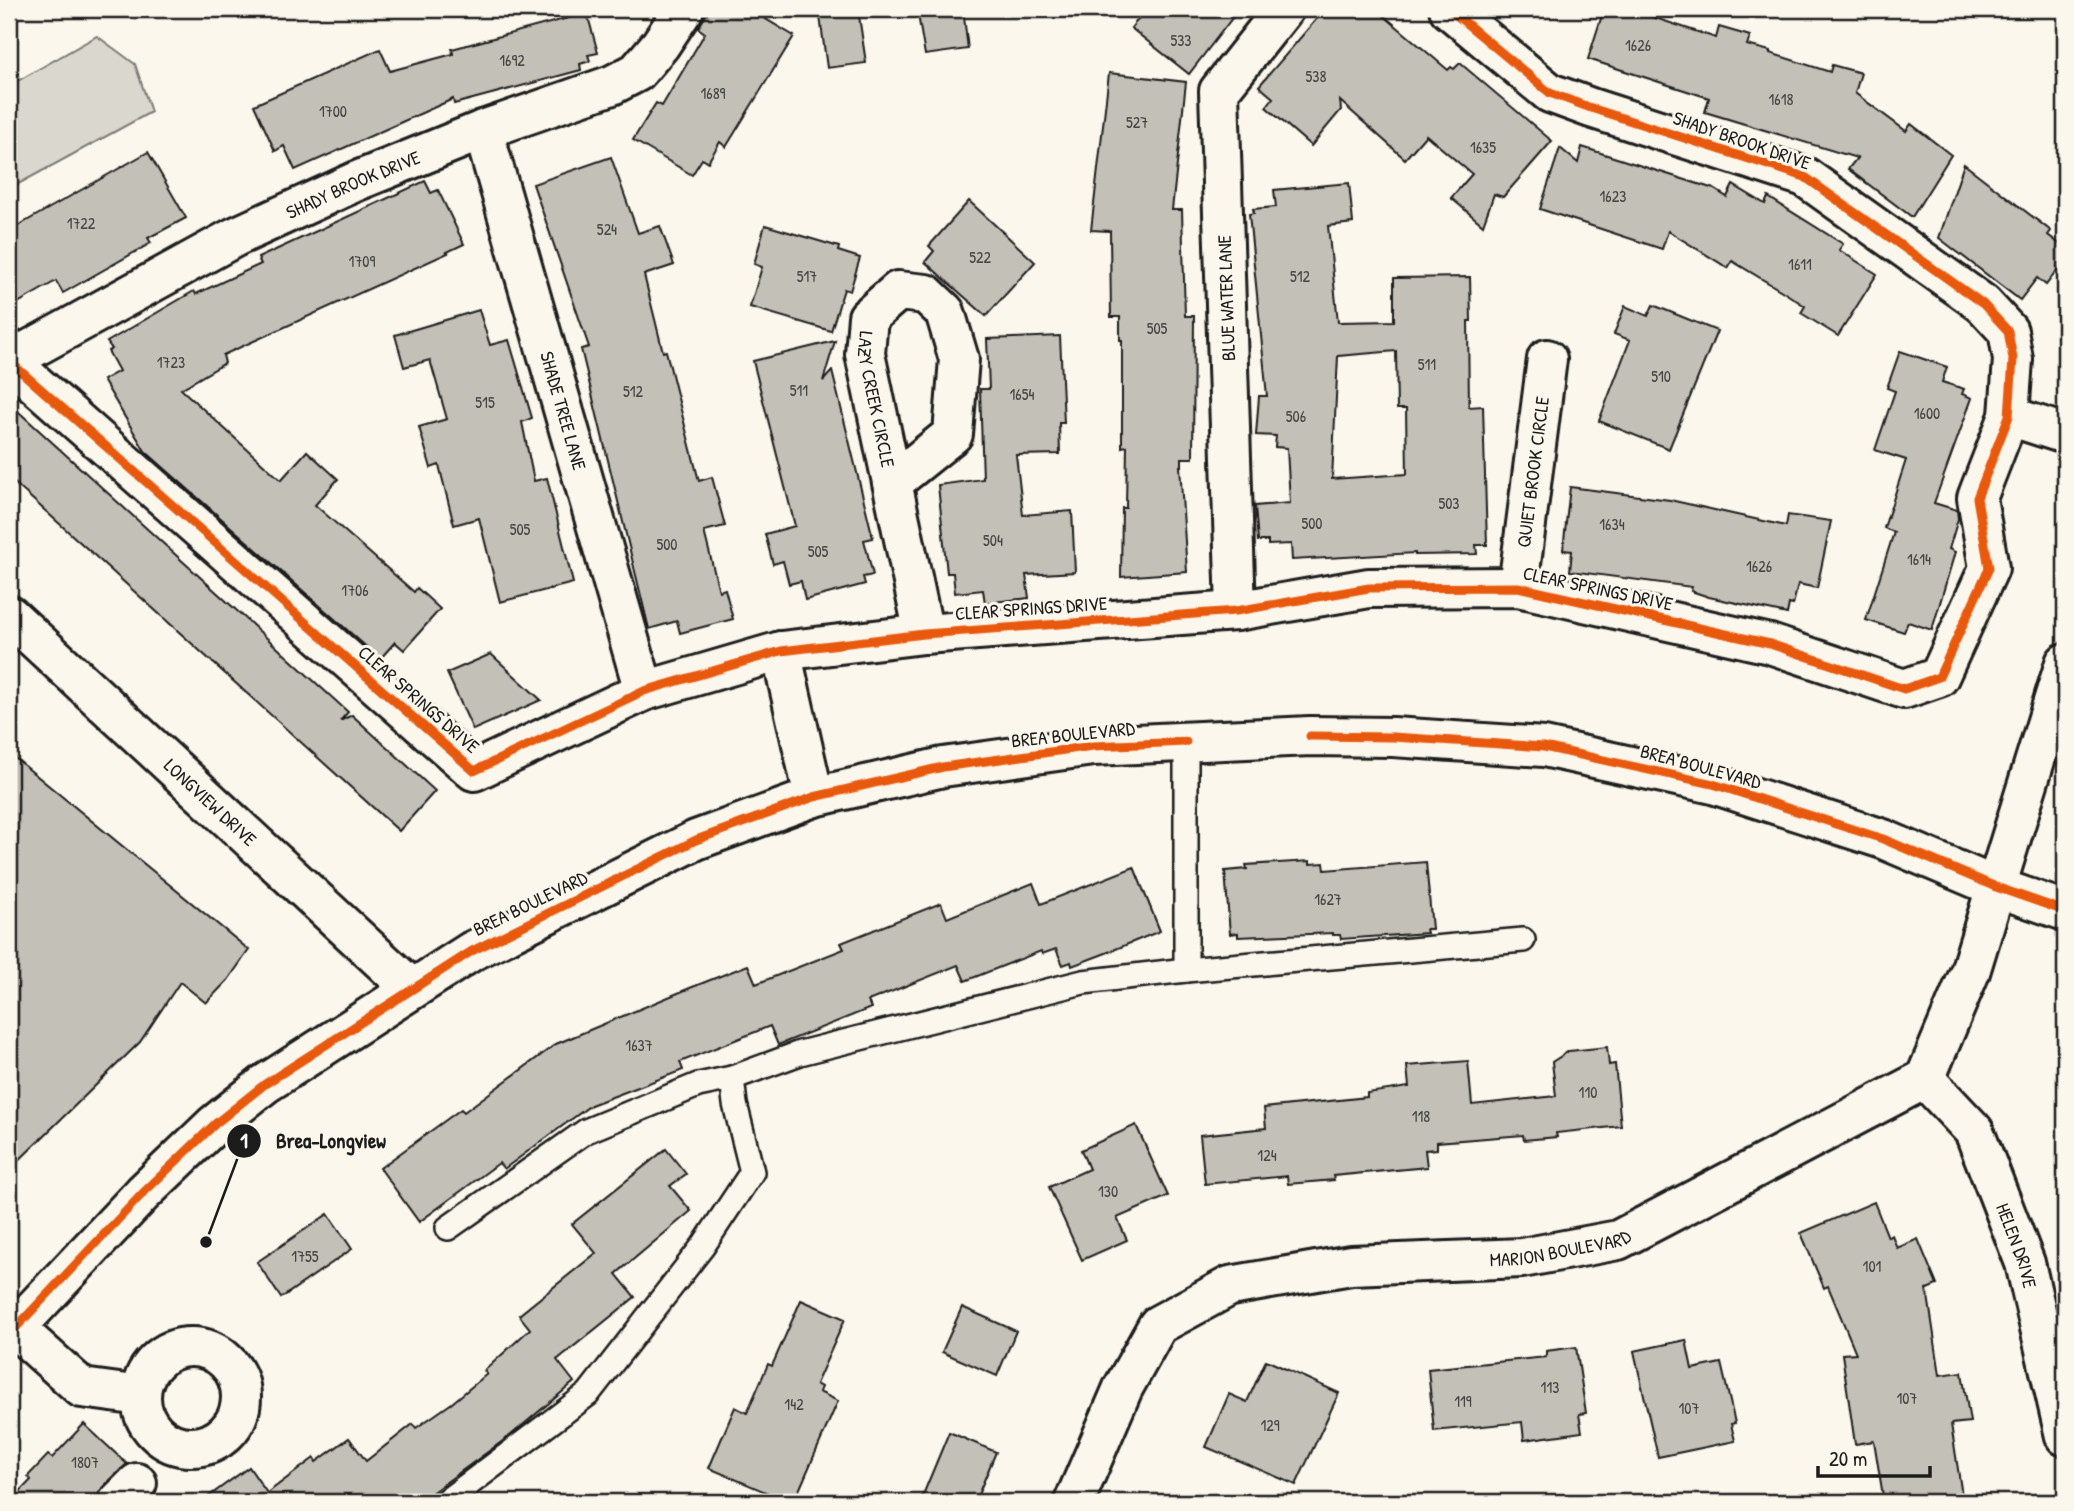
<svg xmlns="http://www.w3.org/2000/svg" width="2074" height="1511" viewBox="0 0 2074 1511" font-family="'Patrick Hand',sans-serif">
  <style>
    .green { fill: #dad7ce; stroke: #7b7a75; stroke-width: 2 }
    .building { fill: #c3c0b8; stroke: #1c1c1c; stroke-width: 2; fill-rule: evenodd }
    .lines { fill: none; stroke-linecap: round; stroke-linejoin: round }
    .lane-casing { stroke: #1c1c1c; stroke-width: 28 }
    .street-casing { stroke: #1c1c1c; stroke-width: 44 }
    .secondary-casing { stroke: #1c1c1c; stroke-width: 44 }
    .primary-casing { stroke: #1c1c1c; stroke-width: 44 }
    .lane { stroke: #fbf7ec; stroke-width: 23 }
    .street { stroke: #fbf7ec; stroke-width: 38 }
    .secondary { stroke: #fbf7ec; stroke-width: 38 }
    .primary { stroke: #fbf7ec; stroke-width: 38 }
    .cycleway-casing { stroke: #fbf7ec; stroke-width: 13 }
    .cycleway { stroke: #e8590c; stroke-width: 9 }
    .labels { text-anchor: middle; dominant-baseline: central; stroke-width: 6; stroke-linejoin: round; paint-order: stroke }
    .number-label { font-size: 16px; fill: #464543 }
    .street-label { font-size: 19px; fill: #1c1c1c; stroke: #fbf7ec }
    .leader { fill: none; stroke: #1c1c1c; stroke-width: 2.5 }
    .callout-dot { fill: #1c1c1c; stroke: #fbf7ec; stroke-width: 2.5 }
    .mark-label { font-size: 21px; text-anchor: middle; font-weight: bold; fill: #fff }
    .callout-label { font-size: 21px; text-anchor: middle; font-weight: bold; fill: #1c1c1c; stroke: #fbf7ec; stroke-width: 6; stroke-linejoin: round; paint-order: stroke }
  </style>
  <rect width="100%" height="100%" fill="#fbf7ec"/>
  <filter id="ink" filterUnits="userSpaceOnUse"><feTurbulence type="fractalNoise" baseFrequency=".0143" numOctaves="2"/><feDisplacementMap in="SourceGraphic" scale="14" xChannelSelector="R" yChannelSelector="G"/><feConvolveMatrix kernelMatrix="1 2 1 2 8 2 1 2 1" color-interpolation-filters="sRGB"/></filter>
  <g filter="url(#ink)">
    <path class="green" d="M97,36L135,64L151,112L9,189V86Z"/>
    <g class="building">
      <path d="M710,9H749L794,36L726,147L720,142L708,162L702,159L692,175L633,140L656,103L662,106L705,33L698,28Z"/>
      <path d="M819,9H858L866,63L827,68Z"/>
      <path d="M917,9H963L968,49L925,55Z"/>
      <path d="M1146,9H1239L1189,74L1131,28Z"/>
      <path d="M1325,9H1376L1448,70L1451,67L1454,69L1460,63L1552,141L1503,197L1494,194L1483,225L1451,198L1472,174L1426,135L1405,159L1340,101L1341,110L1311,146L1266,107L1273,98L1259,86Z"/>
      <path d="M1604,9H1628L1716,38L1719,27L1750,36L1747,45L1770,51V53L1830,72L1832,65L1861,73L1855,93L1906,131L1911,124L1951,155L1912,217L1848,169L1857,158L1705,112L1709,98L1588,59Z"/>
      <path d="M587,13L598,53L588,55L590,61L580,64L581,70L454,104L453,99L295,170L284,146L275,151L254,105L380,49L390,71L453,54L452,49Z"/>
      <path d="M1109,73L1186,82L1172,210H1182L1185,316H1194L1193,458H1182V466H1180L1187,572L1121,577L1122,508H1126L1127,446L1122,447V340H1120V317H1111L1110,231L1091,230Z"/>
      <path d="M1582,147L1714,189L1727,197L1733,185L1765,204L1768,197L1843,244L1839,250L1877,274L1838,336L1801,313L1805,306L1785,293L1732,261L1728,268L1668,231L1662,249L1540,209L1560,148L1578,163Z"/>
      <path d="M148,152L186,218L148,238L151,243L63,293L56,281L9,308V231Z"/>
      <path d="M611,157L638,233L660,226L674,265L644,275L663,352L666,351L699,481L712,477L725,526L704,531L719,591L725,589L733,619L680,633L677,621L649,629L581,349L589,347L533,184Z"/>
      <path d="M1964,164L2051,231L2048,235L2065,248V260L2046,285L2037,278L2020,300L1939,238Z"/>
      <path d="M425,181L431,193L438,190L464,244L447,252L448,253L223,355L225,363L181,389L281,480L307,451L338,479L315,505L414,592L417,588L440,609L404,650L395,642L380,659L145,451L103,380L119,371L108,351L112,349L107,342L194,291L196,294L261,264L258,258Z"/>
      <path d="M1349,183L1353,223L1328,226L1338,322L1394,321V278L1470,277L1471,321H1468L1469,407L1483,406L1487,545H1476L1477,554L1415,555V553L1292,560L1291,544L1268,545V541H1258L1255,506L1290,503L1287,448L1275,447L1276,436L1256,435L1259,396H1267L1249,214L1254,213L1253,209L1276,207L1274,190ZM1396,351L1397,409H1406L1407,474L1332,479L1338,356Z"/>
      <path d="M969,201L1035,262L986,316L925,262L934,251L929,246Z"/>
      <path d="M765,225L839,247L838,251L860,258L850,291L844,289L831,331L750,307L762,267L754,264Z"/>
      <path d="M1653,305L1717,331L1669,449L1599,421L1630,340L1614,334L1625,306L1648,316Z"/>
      <path d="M479,310L490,345L509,340L532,418L522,422L534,481L547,478L573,583L500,602L479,518L454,525L439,465L431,468L419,427L447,419L430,360L404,367L395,335Z"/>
      <path d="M1060,336L1064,423H1059L1060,454L1016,455L1023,515L1072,511L1075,572L1026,575L1029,598L985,603L983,590L955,593L953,573H947L938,485L983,479L980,389H989L987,339Z"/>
      <path d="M835,341L823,381L832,371L873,538L864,540L873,575L863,577L865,584L805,600L801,581L789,584L783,561L773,564L765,534L795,526L753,361Z"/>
      <path d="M1900,351L1947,367L1942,382L1964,389L1962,394L1972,398L1934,503L1957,510L1958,519L1949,549L1955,552L1932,630L1908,622L1904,632L1866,620L1894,532L1884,528L1906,460L1875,450L1895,391L1887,388Z"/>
      <path d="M9,403L348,712L340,721L352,715L435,791L399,831L9,478Z"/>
      <path d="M1570,487L1670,500L1786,526L1788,515L1831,521L1817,588L1798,584L1793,605L1789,604L1787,614L1709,597L1691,591L1692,587L1570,571L1572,551L1563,550Z"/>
      <path d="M491,654L541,700L473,730L447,673Z"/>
      <path d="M9,753L249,950L228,980L206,1003L180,982L140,1042L9,1170Z"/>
      <path d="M1310,861V864L1324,863L1325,870L1426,862L1432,929H1426L1427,933L1341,939L1340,935H1333V933L1238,937V933L1230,934L1225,871L1247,869L1246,865Z"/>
      <path d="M1134,867L1160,931L1106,953L1072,966L1071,962L1063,965L1056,949L1042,954L1041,951L965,981L958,965L868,1001L871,1008L778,1045L770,1026L680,1062L683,1070L591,1105L504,1169L499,1163L419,1222L380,1168L461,1109L464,1112L556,1044L690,988L748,965L756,984L844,949L841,943L941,903L947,918L1033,883L1041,904Z"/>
      <path d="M1607,1047L1609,1065L1615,1064L1621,1126L1556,1133L1557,1137L1524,1140L1523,1135L1437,1142V1149L1425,1150L1427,1167L1333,1176L1334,1180L1288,1184L1287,1176L1205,1184L1200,1135L1266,1128L1264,1108L1367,1097V1093L1409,1087L1407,1066L1468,1061L1472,1105L1556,1096L1552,1062L1569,1051Z"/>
      <path d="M1136,1125L1168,1196L1117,1218L1127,1240L1082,1260L1049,1187L1089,1169L1081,1150Z"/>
      <path d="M666,1149L686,1174L670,1186L691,1211L616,1274L635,1297L557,1360L574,1382L511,1435L419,1502H201L249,1467L267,1493L314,1458L316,1462L349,1438L366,1461L413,1424L416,1428L452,1403L487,1374L484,1371L530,1329L519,1315L596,1253L572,1224Z"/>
      <path d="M1874,1202L1888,1237L1892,1235L1897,1248L1918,1239L1937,1285L1927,1289L1940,1375L1962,1372L1970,1422L1951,1424L1963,1502H1884L1874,1441L1855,1444L1842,1354L1856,1353L1828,1286L1824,1288L1801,1233Z"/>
      <path d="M328,1214L352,1249L281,1298L257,1262Z"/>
      <path d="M801,1300L845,1319L816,1384L821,1387L819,1392L838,1401L794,1502H789L709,1468L735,1407L747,1413L768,1364L772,1366Z"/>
      <path d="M962,1307L1016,1331L997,1376L942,1352Z"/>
      <path d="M1686,1340L1692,1369L1721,1363L1735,1423L1731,1424L1735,1441L1658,1457L1634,1351Z"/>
      <path d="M1576,1347L1586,1413L1579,1414L1582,1432L1524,1440L1522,1422L1434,1431L1428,1369L1546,1357V1351Z"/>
      <path d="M1266,1360L1339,1393L1296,1485L1206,1447L1229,1394L1247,1402Z"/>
      <path d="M84,1424L127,1464L103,1487L95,1502H10L31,1480L28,1476L48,1455L52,1458Z"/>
      <path d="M949,1432L996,1452L975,1502H920Z"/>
    </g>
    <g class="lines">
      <g class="lane-casing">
        <g id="lane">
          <path d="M1186,742V970"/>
          <path d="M448,1228L586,1131L698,1085L732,1078"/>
          <path d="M445,1502L588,1394L703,1246L752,1172L735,1104L732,1078L800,1053L1083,982L1186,970L1523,940"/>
        </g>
      </g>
      <g class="street-casing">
        <g id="street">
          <path id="s1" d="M483,130L644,691"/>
          <path d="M9,361L474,771L644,691L781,651L924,634L1236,611L1369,588L1518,587L1770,644L1904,689L1939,677L1989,568L1977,498L2009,416L2013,359L2008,331L1983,304L1805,177L1591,108L1550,93L1449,9"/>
          <path id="s2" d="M9,361L235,237L357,181L483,130L612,85L637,72L660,45L684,9"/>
          <path d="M2009,416L2065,434"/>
          <path id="s3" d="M892,483L953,434L959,359L945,312L926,294L898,291L868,317L865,354L924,634"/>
          <path id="s4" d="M1518,587L1547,359"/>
          <path d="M1236,611L1219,91L1284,9"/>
          <path id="s5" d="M9,615L411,988"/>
          <path d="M781,651L814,797"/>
          <path id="s6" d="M1925,1079L1974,1131L2025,1263L2065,1436"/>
          <path d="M15,1328L82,1388L141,1396"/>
          <circle cx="191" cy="1397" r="50"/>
          <path d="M118,1502L137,1483"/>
          <path id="s7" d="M1074,1502L1123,1388L1158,1325L1230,1286L1351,1265L1522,1258L1618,1240L1925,1079L1970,972L1996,887"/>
        </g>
      </g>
      <g class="secondary-casing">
        <path id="secondary" d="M1996,887L2065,663"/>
      </g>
      <g class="primary-casing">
        <path id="primary" d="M9,1335L143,1193L215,1124L265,1084L472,951L696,840L814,797L943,767L1093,746L1310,736L1393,737L1544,747L1713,784L1883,839L1996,887L2065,911"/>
      </g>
      <use href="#lane" class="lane"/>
      <use href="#street" class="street"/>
      <use href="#secondary" class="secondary"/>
      <use href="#primary" class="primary"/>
      <g class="cycleway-casing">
        <g id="cycleway">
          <path d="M9,361L474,771L644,691L781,651L924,634L1236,611L1369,588L1518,587L1770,644L1904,689L1939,677L1989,568L1977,498L2009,416L2013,359L2008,331L1983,304L1805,177L1591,108L1550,93L1449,9"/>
          <path d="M1310,736L1393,737L1544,747L1713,784L1883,839L1996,887L2065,911"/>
          <path d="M9,1335L143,1193L215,1124L265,1084L472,951L696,840L814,797L943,767L1093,746L1186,742"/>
        </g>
      </g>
      <use href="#cycleway" class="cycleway"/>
    </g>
  </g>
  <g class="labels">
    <g class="number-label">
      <text x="1181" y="40">533</text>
      <text x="1638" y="45">1626</text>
      <text x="512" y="60">1692</text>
      <text x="1316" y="76">538</text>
      <text x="713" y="93">1689</text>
      <text x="1781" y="99">1618</text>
      <text x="333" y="111">1700</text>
      <text x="1137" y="122">527</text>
      <text x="1483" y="147">1635</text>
      <text x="1613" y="196">1623</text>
      <text x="81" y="223">1722</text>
      <text x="607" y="229">524</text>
      <text x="980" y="257">522</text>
      <text x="362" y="261">1709</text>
      <text x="1800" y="264">1611</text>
      <text x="807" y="276">517</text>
      <text x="1300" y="276">512</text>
      <text x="1157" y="328">505</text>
      <text x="171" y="362">1723</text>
      <text x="1427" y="364">511</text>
      <text x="1661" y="376">510</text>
      <text x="799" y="390">511</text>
      <text x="633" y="391">512</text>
      <text x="1022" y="394">1654</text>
      <text x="485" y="402">515</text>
      <text x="1927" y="413">1600</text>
      <text x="1296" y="416">506</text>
      <text x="1449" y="503">503</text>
      <text x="1312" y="523">500</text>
      <text x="1612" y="524">1634</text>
      <text x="520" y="529">505</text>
      <text x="993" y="540">504</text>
      <text x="667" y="544">500</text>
      <text x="818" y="551">505</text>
      <text x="1919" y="559">1614</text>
      <text x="1759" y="566">1626</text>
      <text x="355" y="590">1706</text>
      <text x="1328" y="899">1627</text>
      <text x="639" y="1045">1637</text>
      <text x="1588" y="1092">110</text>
      <text x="1421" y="1116">118</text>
      <text x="1267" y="1155">124</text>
      <text x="1108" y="1191">130</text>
      <text x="305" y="1256">1755</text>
      <text x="1872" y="1266">101</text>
      <text x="1550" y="1387">113</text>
      <text x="1907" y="1398">107</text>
      <text x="1463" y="1401">119</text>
      <text x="794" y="1404">142</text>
      <text x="1689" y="1408">107</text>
      <text x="1270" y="1425">129</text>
      <text x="85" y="1462">1807</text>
    </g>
    <g class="street-label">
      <text transform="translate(1742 140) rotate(19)">SHADY BROOK DRIVE</text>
      <text stroke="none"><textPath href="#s2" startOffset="387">SHADY BROOK DRIVE</textPath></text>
      <text transform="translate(1226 298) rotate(-92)">BLUE WATER LANE</text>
      <text stroke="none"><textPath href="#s3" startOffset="380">LAZY CREEK CIRCLE</textPath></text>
      <text stroke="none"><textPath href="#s1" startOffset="292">SHADE TREE LANE</textPath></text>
      <text stroke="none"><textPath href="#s4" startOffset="116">QUIET BROOK CIRCLE</textPath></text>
      <text transform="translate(1598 588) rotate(12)">CLEAR SPRINGS DRIVE</text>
      <text transform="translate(1031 608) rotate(-4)">CLEAR SPRINGS DRIVE</text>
      <text transform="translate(419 699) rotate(41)">CLEAR SPRINGS DRIVE</text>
      <text transform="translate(1073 734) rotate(-6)">BREA BOULEVARD</text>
      <text transform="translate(1701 766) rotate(15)">BREA BOULEVARD</text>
      <text stroke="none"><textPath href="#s5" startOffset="275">LONGVIEW DRIVE</textPath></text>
      <text transform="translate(530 903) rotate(-26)">BREA BOULEVARD</text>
      <text stroke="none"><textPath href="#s7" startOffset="611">MARION BOULEVARD</textPath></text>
      <text stroke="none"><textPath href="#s6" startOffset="194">HELEN DRIVE</textPath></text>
    </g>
  </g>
  <path class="leader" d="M206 1242L244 1141"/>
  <g class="callout-dot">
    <circle cx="206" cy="1242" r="7"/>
    <circle cx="244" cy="1141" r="18"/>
  </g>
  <g class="mark-label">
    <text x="244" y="1148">1</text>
  </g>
  <g class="callout-label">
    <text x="331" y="1148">Brea-Longview</text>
  </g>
  <rect width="2074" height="1511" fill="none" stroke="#fbf7ec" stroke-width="35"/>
  <rect x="18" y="18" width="2039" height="1476" fill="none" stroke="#1c1c1c" stroke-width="2.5" filter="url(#ink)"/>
  <path d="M1818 1466v10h112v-10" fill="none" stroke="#1c1c1c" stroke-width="3.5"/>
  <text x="1829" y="1466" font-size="21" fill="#1c1c1c" stroke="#fbf7ec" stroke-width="5" paint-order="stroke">20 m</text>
</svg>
